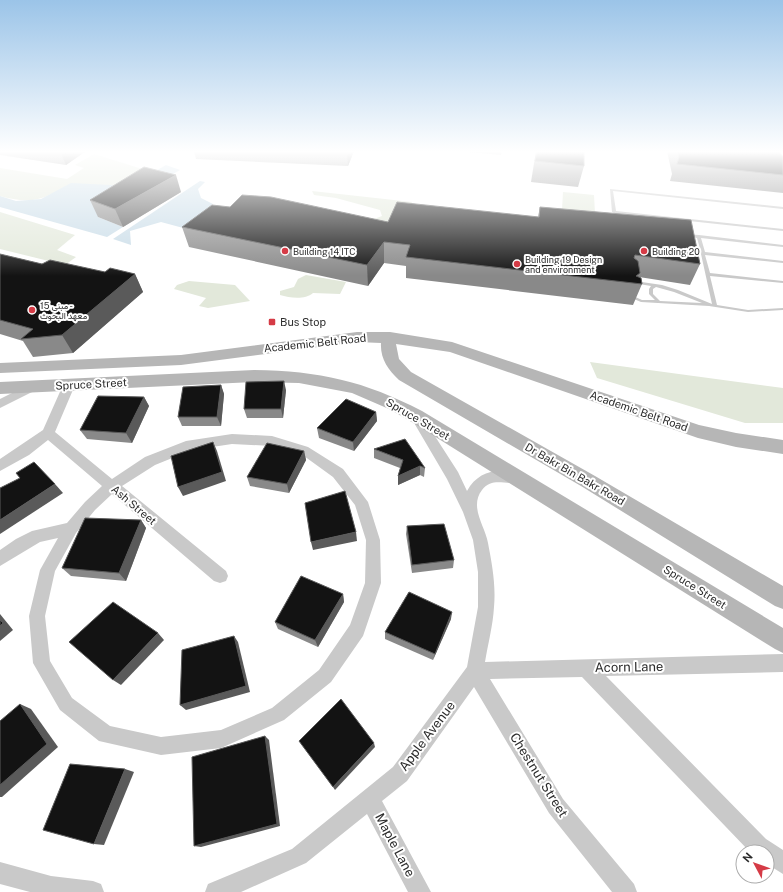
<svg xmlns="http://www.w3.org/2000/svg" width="783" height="892" viewBox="0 0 783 892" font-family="'Public Sans',Vazirmatn,sans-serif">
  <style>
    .green { fill: #e2e8da }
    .water { fill: #c7dbe7 }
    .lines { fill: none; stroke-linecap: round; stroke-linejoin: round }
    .lane { fill: #c9c9c9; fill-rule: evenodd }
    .street { fill: #c9c9c9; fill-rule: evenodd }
    .secondary { fill: #b6b6b6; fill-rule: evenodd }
    .wall { fill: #898989 }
    .shaded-wall { fill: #5a5a5a }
    .building { fill: #131313; stroke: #5a5a5a }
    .poi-dot { fill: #d53b46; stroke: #fff; stroke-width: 1.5 }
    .labels { text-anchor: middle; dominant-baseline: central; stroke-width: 4; stroke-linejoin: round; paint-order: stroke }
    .far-poi-label { font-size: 9px; fill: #2c2c2c; stroke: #fff; text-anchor: start }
    .poi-label { font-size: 11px; fill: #2c2c2c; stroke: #fff; text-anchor: start }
    .street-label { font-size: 11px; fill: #2c2c2c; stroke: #fff }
    .near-street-label { font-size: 13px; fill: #2c2c2c; stroke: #fff }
  </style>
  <rect width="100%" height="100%" fill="#fff"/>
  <g class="green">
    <path d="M94,154L152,172L150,180L51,194C35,203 18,201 0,196V168L67,179L84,168L75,165Z"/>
    <path d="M312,191L412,202L406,221L387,241L374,225V219L382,216L380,210L336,198L314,195Z"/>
    <path d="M563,192L594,195L595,214L562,210Z"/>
    <path d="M0,212L75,235L57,250L76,257L65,265L0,249Z"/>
    <path d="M306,275L346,282L340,294L313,293C305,300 290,298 280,295V291L294,287L298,279Z"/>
    <path d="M189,281L235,285L250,301L208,308L199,306L206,298L174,289L177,285Z"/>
    <path d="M590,362L783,388V423H745L597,378Z"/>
  </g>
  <g class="water">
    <path d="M166,165L180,170L98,217L123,227L107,237L0,207V196L16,201L41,199L71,183L130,186Z"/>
    <path d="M200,181L205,182L198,189L201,198L213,204L187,229L161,222L130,231L131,245L113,239Z"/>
  </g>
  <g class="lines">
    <g class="lane">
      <path d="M610,189L783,207V209L613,191L616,211L783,229V231L614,213L612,212Z"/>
      <path d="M685,234L699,235L783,245V247L701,238L705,252L783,261V263L705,255L710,273L783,281V283L710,276L717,305L748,310L783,308V310L748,312L709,306L641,302L629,297V296L631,295L642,300H655L649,294V289L651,286L633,283V281H635L662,285L678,290L712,304L701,254L700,253L701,252L697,238L685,236ZM656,287L674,292L702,303L660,301L653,294V289Z"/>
    </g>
    <g class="street">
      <path d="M69,381L73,382L75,385L55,432L112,479L145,457L186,441L232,434L272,436L308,447L343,469L368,502L380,540L381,583L363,636L331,682L284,720L221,748L161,755L99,741L60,710L33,663L29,616L40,570L58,538L40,542L0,566V550L16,539L32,531L67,523L85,502L102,486L48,440L29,455L0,471V459L43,430L63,385L65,382ZM232,444L272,446L304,456L333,477L355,505L366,540L365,583L350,625L319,670L272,708L221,730L161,737L110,726L72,698L50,661L45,616L55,571L76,533L95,510L112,494L214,581L220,583L226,581L228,576L226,571L122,486L155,465L192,450Z"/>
      <path d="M32,383L36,384L38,387L36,390L0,408V399Z"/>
      <path d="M416,411L420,413L458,472L467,491C478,471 498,467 519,474L521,478L519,482C506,486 493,476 482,490C469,507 485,526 488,543C492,564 496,585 494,607C493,625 488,644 485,662L783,654V672L606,676L766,839L783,850V874L767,864V852H750L582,677L490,679L563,799L634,884L637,892H612L549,813L474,687L407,781L382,801L431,892H408L367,814L306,863L241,892H205L208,884L292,849L393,767L467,667L478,607V572L473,540L463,512L447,479L410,416L412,413Z"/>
      <path d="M0,862L51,876L93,881L101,884L104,892H30L0,884Z"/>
    </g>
    <g class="secondary">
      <path d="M357,332H390L452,342L699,425L736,433L783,440V454L736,447L698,438L450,352L396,344L399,359L411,372L595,476L783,586V609L775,606L581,486L399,380C388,370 380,358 381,343L357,342L181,365L0,373V363L181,355Z"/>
      <path d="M254,370C320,371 364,381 422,411L783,628V653L775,649L410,421L389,409L352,393L299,383L254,382L0,394V382Z"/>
    </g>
  </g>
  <g class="wall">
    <path d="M0,151H86L66,165L0,155Z"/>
    <path d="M194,151H354L348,166L196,159Z"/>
    <path d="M456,151H502L501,155Z"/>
    <path d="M536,151H584V166L578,187L531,182Z"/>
    <path d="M667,151H779L783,157V193L670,181L672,174Z"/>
    <path d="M181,192L123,227L98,217L90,200Z"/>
    <path d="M230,207L388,222L538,217L540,207L700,264L690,285L639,277L642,284L633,305L406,278V266L384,263L368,286L189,247L182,227Z"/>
    <path d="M0,254L42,264L105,272L135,274L143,292L73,353L33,357L23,341L0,334Z"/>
    <path d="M221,385L224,394L221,426H182L178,417Z"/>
    <path d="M286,390L283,418H247L244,409Z"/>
    <path d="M144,397L149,406L132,443L87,439L80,430Z"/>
    <path d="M376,412L377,421L354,451L319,438L317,428Z"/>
    <path d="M374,449L425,468L424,477L420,475L398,485V476L400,468L374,458Z"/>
    <path d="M304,451L306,460L289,493L250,486L247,477Z"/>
    <path d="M141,520L146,528L126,581L71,576L62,568Z"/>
    <path d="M407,526L454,560L453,568L412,573L406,534Z"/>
    <path d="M343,594L344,602L318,647L278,629L275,622Z"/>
    <path d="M451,619L433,660L385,639V632Z"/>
  </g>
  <g class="shaded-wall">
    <path d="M60,151H86L66,165Z"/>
    <path d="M347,151H354L348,166Z"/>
    <path d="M176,175L181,192L123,227L115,209Z"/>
    <path d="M384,242V263L368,286L367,265Z"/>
    <path d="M135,274L143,292L73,353L62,335Z"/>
    <path d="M284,381L286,390L283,418L281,409Z"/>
    <path d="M221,385L224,394L221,426L217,417Z"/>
    <path d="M144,397L149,406L132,443L126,433Z"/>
    <path d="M376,412L377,421L354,451L353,442Z"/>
    <path d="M213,442L217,451L226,481L183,496L178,487Z"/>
    <path d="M304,451L306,460L289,493L287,484Z"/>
    <path d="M420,466V475L398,485V476Z"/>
    <path d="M55,484L63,493L0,534V520Z"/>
    <path d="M141,520L146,528L126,581L119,573Z"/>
    <path d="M356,532L357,541L313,550L311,542Z"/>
    <path d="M343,594L344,602L318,647L315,640Z"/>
    <path d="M452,612L451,619L433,660L435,654Z"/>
    <path d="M0,614L13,630L0,641Z"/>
    <path d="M158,633L164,640L121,685L113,680Z"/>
    <path d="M234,636L238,642L250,692L186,710L180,705Z"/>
    <path d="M20,704L31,709L58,747L2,797H0V785Z"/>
    <path d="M265,736L269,740L280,826L201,847L194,846Z"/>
    <path d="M374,743L375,747L335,790L333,787Z"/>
    <path d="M125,769L134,772L104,845L94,844Z"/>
  </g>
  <g class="building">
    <path d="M537,151H584V166L535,161Z"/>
    <path d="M677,151H779L783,157V175L677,164L679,157Z"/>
    <path d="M144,167L176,175L115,209L90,200Z"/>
    <path d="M242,195L271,197L388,222L397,202L539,217L540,207L691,220L700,264L635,255L634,258L638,261L640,273L636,276L641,278L642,284L406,257L410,245L384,242L367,265L182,227L212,205L230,207Z"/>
    <path d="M0,254L42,264L50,260L105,272L110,268L135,274L62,335L21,339L33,329L0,320Z"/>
    <path d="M284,381L281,409H244L246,382Z"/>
    <path d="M221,385L217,417H178L183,387Z"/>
    <path d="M98,396L144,397L126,433L80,430Z"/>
    <path d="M346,399L376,412L353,442L317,428Z"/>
    <path d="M405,439L425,468L420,466L398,476L403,460L374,449Z"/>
    <path d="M213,442L222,472L178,487L171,456Z"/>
    <path d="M267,443L304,451L287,484L247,477Z"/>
    <path d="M34,462L55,484L0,520V488L20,478L16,473Z"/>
    <path d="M345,491L356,532L311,542L305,503Z"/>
    <path d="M85,518L141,520L119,573L62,568Z"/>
    <path d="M444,524L454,560L412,565L407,526Z"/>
    <path d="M301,576L343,594L315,640L275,622Z"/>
    <path d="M409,592L452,612L435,654L385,632Z"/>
    <path d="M113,602L158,633L113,680L69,642Z"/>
    <path d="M0,620L3,623L0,626Z"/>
    <path d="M234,636L246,686L180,705L182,650Z"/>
    <path d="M341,699L374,743L333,787L299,741Z"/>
    <path d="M20,704L47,744L0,785V721Z"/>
    <path d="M265,736L277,824L194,846L192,757Z"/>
    <path d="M70,764L125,769L94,844L43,830Z"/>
  </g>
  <linearGradient id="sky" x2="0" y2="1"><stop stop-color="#9bc4e8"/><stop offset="0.55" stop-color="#fff"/><stop offset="1" stop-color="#fff" stop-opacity="0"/></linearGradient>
  <rect width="783" height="276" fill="url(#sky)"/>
  <g class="poi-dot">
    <circle cx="285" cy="251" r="4"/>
    <circle cx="644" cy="251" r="4"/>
    <circle cx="517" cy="264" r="4"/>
    <circle cx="32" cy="310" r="4"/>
    <rect x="268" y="318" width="8" height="8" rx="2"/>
  </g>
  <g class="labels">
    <g class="far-poi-label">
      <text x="293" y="251">Building 14 ITC</text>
      <text x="652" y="251">Building 20</text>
      <text x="525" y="259">Building 19 Design<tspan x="525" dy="10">and environment</tspan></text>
      <text x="40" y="305">مبنى 15 -<tspan x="40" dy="10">معهد البحوث</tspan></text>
    </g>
    <g class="poi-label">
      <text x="280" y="322">Bus Stop</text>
    </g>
    <g class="street-label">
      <text transform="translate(315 343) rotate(-6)">Academic Belt Road</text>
      <text transform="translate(91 384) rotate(-3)">Spruce Street</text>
      <text transform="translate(639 411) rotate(19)">Academic Belt Road</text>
      <text transform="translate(418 419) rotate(30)">Spruce Street</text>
      <text transform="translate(575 474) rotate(30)">Dr Bakr Bin Bakr Road</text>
      <text transform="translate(134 505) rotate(40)">Ash Street</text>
      <text transform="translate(695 587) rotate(32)">Spruce Street</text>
    </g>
    <g class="near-street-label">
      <text transform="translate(629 667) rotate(-1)">Acorn Lane</text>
      <text transform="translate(427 736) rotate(-53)">Apple Avenue</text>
      <text transform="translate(539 775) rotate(58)">Chestnut Street</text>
      <text transform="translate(395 845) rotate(62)">Maple Lane</text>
    </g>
  </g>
  <g transform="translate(755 864) rotate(311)"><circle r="19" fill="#ffffff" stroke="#ababab"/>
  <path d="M0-3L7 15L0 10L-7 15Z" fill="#d53b46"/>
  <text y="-6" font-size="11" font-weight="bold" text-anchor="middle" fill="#2c2c2c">N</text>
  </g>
</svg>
